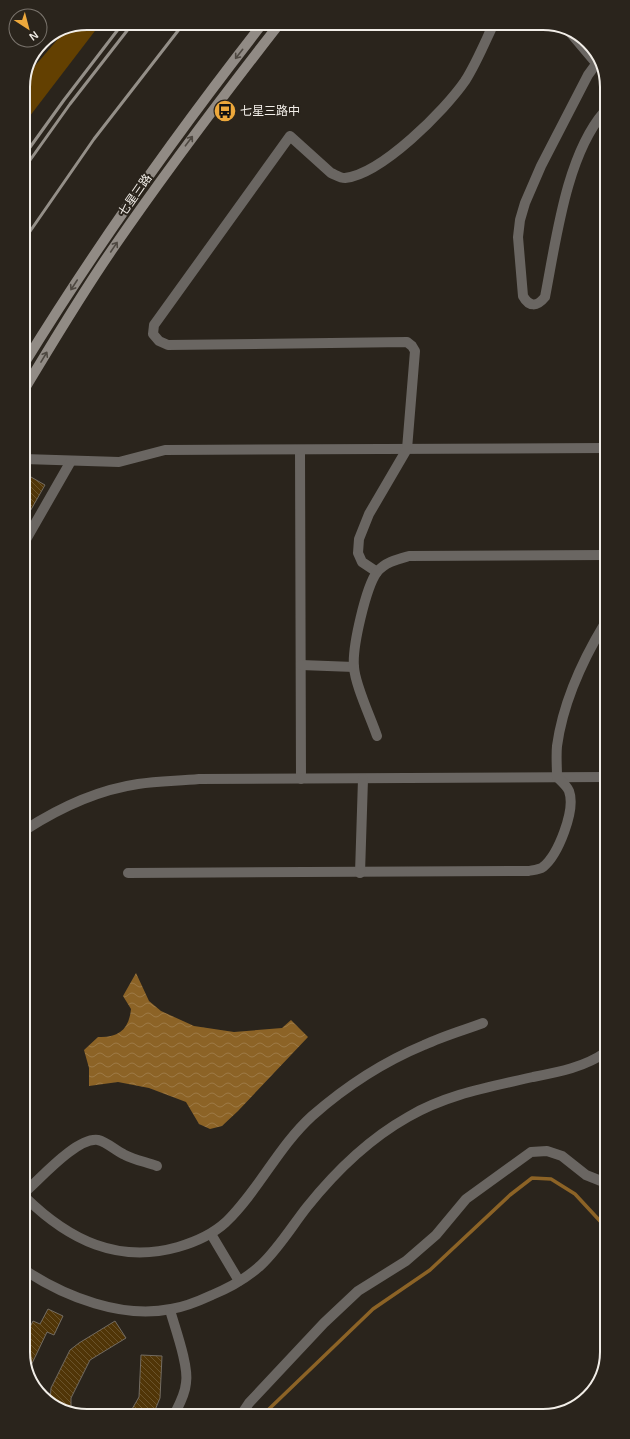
<svg xmlns="http://www.w3.org/2000/svg" width="630" height="1439" viewBox="0 0 630 1439" font-family="Arial,'Noto Sans SC',sans-serif">
  <style>
    .grass { fill: #634001 }
    .water { fill: url(#water-waves) }
    .lines { fill: none; stroke-linecap: round; stroke-linejoin: round }
    .stream { stroke: #8c6326; stroke-width: 3.5 }
    .building { fill: url(#building-back-hatch); stroke: #726b61 }
    .street { stroke: #6a6662; stroke-width: 10 }
    .secondary { stroke: #918b85; stroke-width: 10 }
    .rail { stroke: #948f88; stroke-width: 3 }
    .oneway { stroke: #4e4841 }
    .labels { text-anchor: middle; dominant-baseline: central; stroke-width: 4; stroke-linejoin: round; paint-order: stroke }
    .poi-label { font-size: 12px; fill: #f1ede7; stroke: #2a241c; text-anchor: start }
    .street-label { font-size: 12px; fill: #f1ede7; stroke: #2a241c }
    .rim { fill: none; stroke: #f1ede7; stroke-width: 2 }
  </style>
  <defs>
    <pattern id="water-waves" width="16" height="10" patternUnits="userSpaceOnUse"><rect width="16" height="10" fill="#8c6326"/><path d="M0 5q4-4 8 0t8 0" fill="none" stroke="#9d7a46"/></pattern>
    <pattern id="building-back-hatch" width="6" height="6" patternUnits="userSpaceOnUse"><rect width="6" height="6" fill="#503507"/><path d="M-1 5l2 2M0 0l6 6M5-1l2 2" fill="none" stroke="#6a532b"/></pattern>
  </defs>
  <rect width="100%" height="100%" fill="#2a241c"/>
  <path class="grass" d="M87,23H101L23,125V83L27,75L64,32Z"/>
  <path class="water" d="M136,973L149,1001L161,1011L194,1026L234,1032L282,1028L291,1020L308,1037L238,1111L222,1126L210,1129L199,1124L186,1102L149,1088L118,1082L89,1086V1068L84,1050L98,1037C118,1038 129,1030 131,1009L123,996Z"/>
  <g class="lines">
    <path class="stream" d="M266,1415L269,1409L373,1309L430,1270L510,1195L532,1178L551,1179L575,1194L600,1221L607,1222"/>
  </g>
  <g class="building">
    <path d="M24,473L45,485L24,522Z"/>
    <path d="M48,1309L63,1316L54,1335L47,1332L27,1374L26,1335L33,1321L40,1324Z"/>
    <path d="M115,1321L126,1338L90,1360L71,1398V1411L50,1403L51,1388L70,1350L79,1343Z"/>
    <path d="M141,1355L162,1356L160,1398L153,1415L128,1416L139,1397Z"/>
  </g>
  <g class="lines">
    <g class="street">
      <path d="M569,31L596,63"/>
      <path d="M599,60L588,75L541,166L525,203L520,220L518,237L523,296C529,307 537,307 545,297C556,241 566,156 604,112"/>
      <path d="M300,450L301,779"/>
      <path d="M24,459L119,462L165,450L605,448"/>
      <path d="M24,543L71,461"/>
      <path d="M377,572L362,562L358,553L359,539L369,514L407,449L415,351L412,346L407,342L168,345L159,341L153,334L154,325L290,136L331,173C336,175 340,178 345,178C382,174 445,110 465,81C476,64 485,42 494,23"/>
      <path d="M301,665L354,667"/>
      <path d="M377,736C371,718 355,685 354,667C352,647 366,587 377,572C385,562 398,559 409,556L605,555"/>
      <path d="M25,830C59,808 97,790 138,784C158,781 179,781 199,779L605,777"/>
      <path d="M128,873L528,871C533,870 539,870 543,867C558,855 576,810 569,791C567,786 561,781 557,777C557,767 556,756 557,746C563,702 582,661 605,623"/>
      <path d="M360,873L363,779"/>
      <path d="M26,1191C41,1178 77,1137 98,1140C107,1142 116,1151 125,1155C135,1160 146,1162 157,1166"/>
      <path d="M26,1198C69,1240 118,1264 178,1247C195,1242 213,1234 226,1222C259,1190 278,1147 312,1116C345,1087 383,1062 424,1045C443,1036 464,1030 483,1023"/>
      <path d="M211,1234L239,1281"/>
      <path d="M26,1271C66,1297 122,1319 171,1309C185,1307 199,1301 212,1295C229,1288 247,1278 261,1265C279,1248 292,1226 307,1207C335,1172 369,1139 408,1117C447,1094 490,1087 533,1077C559,1072 585,1067 606,1052"/>
      <path d="M170,1310C175,1328 189,1366 186,1383C185,1395 179,1405 174,1415"/>
      <path d="M241,1415L249,1403L324,1323L358,1291L406,1261L436,1235L466,1199L531,1152L547,1151L562,1156L586,1175L601,1181L607,1180"/>
    </g>
    <g class="secondary">
      <path d="M24,364C97,245 177,133 263,23"/>
      <path d="M24,390C53,342 82,293 114,247C167,170 223,96 280,23"/>
    </g>
    <g class="rail">
      <path d="M23,157L64,100L123,23"/>
      <path d="M23,170L70,104L133,23"/>
      <path d="M24,240L94,139L184,23"/>
    </g>
  </g>
  <defs><path id="oneway-shaft" d="M-6 0H5M1.5-3L5.5 0L1.5 3" fill="none" stroke-width="1.6" stroke-linecap="round" stroke-linejoin="round"/></defs>
  <g class="oneway">
    <use href="#oneway-shaft" transform="translate(239 54) rotate(128)"/>
    <use href="#oneway-shaft" transform="translate(189 141) rotate(-53)"/>
    <use href="#oneway-shaft" transform="translate(114 247) rotate(-56)"/>
    <use href="#oneway-shaft" transform="translate(74 285) rotate(123)"/>
    <use href="#oneway-shaft" transform="translate(44 357) rotate(-59)"/>
  </g>
  <defs>
    <g id="bus-disc" transform="scale(1.15)"><circle r="9.5" fill="#eda83b" stroke="#2a241c"/><path d="M-5-6H5V4H4V6H2V4H-2V6H-4V4H-5ZM-3.5-4V0h7V-4ZM-3.5 1.2v1.5H-2V1.2ZM2 1.2v1.5H3.5V1.2Z" fill="#111"/></g>
  </defs>
  <g fill-rule="evenodd">
    <use href="#bus-disc" x="225" y="111"/>
  </g>
  <g class="labels">
    <g class="poi-label">
      <text x="240" y="111">七星三路中</text>
    </g>
    <g class="street-label">
      <text transform="translate(135 195) rotate(-55)">七星三路</text>
    </g>
  </g>
  <path d="M0 0H630V1439H0ZM87 30H543A57 57 0 0 1 600 87V1352A57 57 0 0 1 543 1409H87A57 57 0 0 1 30 1352V87A57 57 0 0 1 87 30Z" fill="#2a241c" fill-rule="evenodd"/>
  <path class="rim" d="M87 30H543A57 57 0 0 1 600 87V1352A57 57 0 0 1 543 1409H87A57 57 0 0 1 30 1352V87A57 57 0 0 1 87 30Z"/>
  <g transform="translate(28 28) rotate(144)"><circle r="19" fill="#2a241c" stroke="#7a746d"/>
  <path d="M0-3L7 15L0 10L-7 15Z" fill="#eda83b"/>
  <text y="-6" font-size="11" font-weight="bold" text-anchor="middle" fill="#f1ede7">N</text>
  </g>
</svg>
